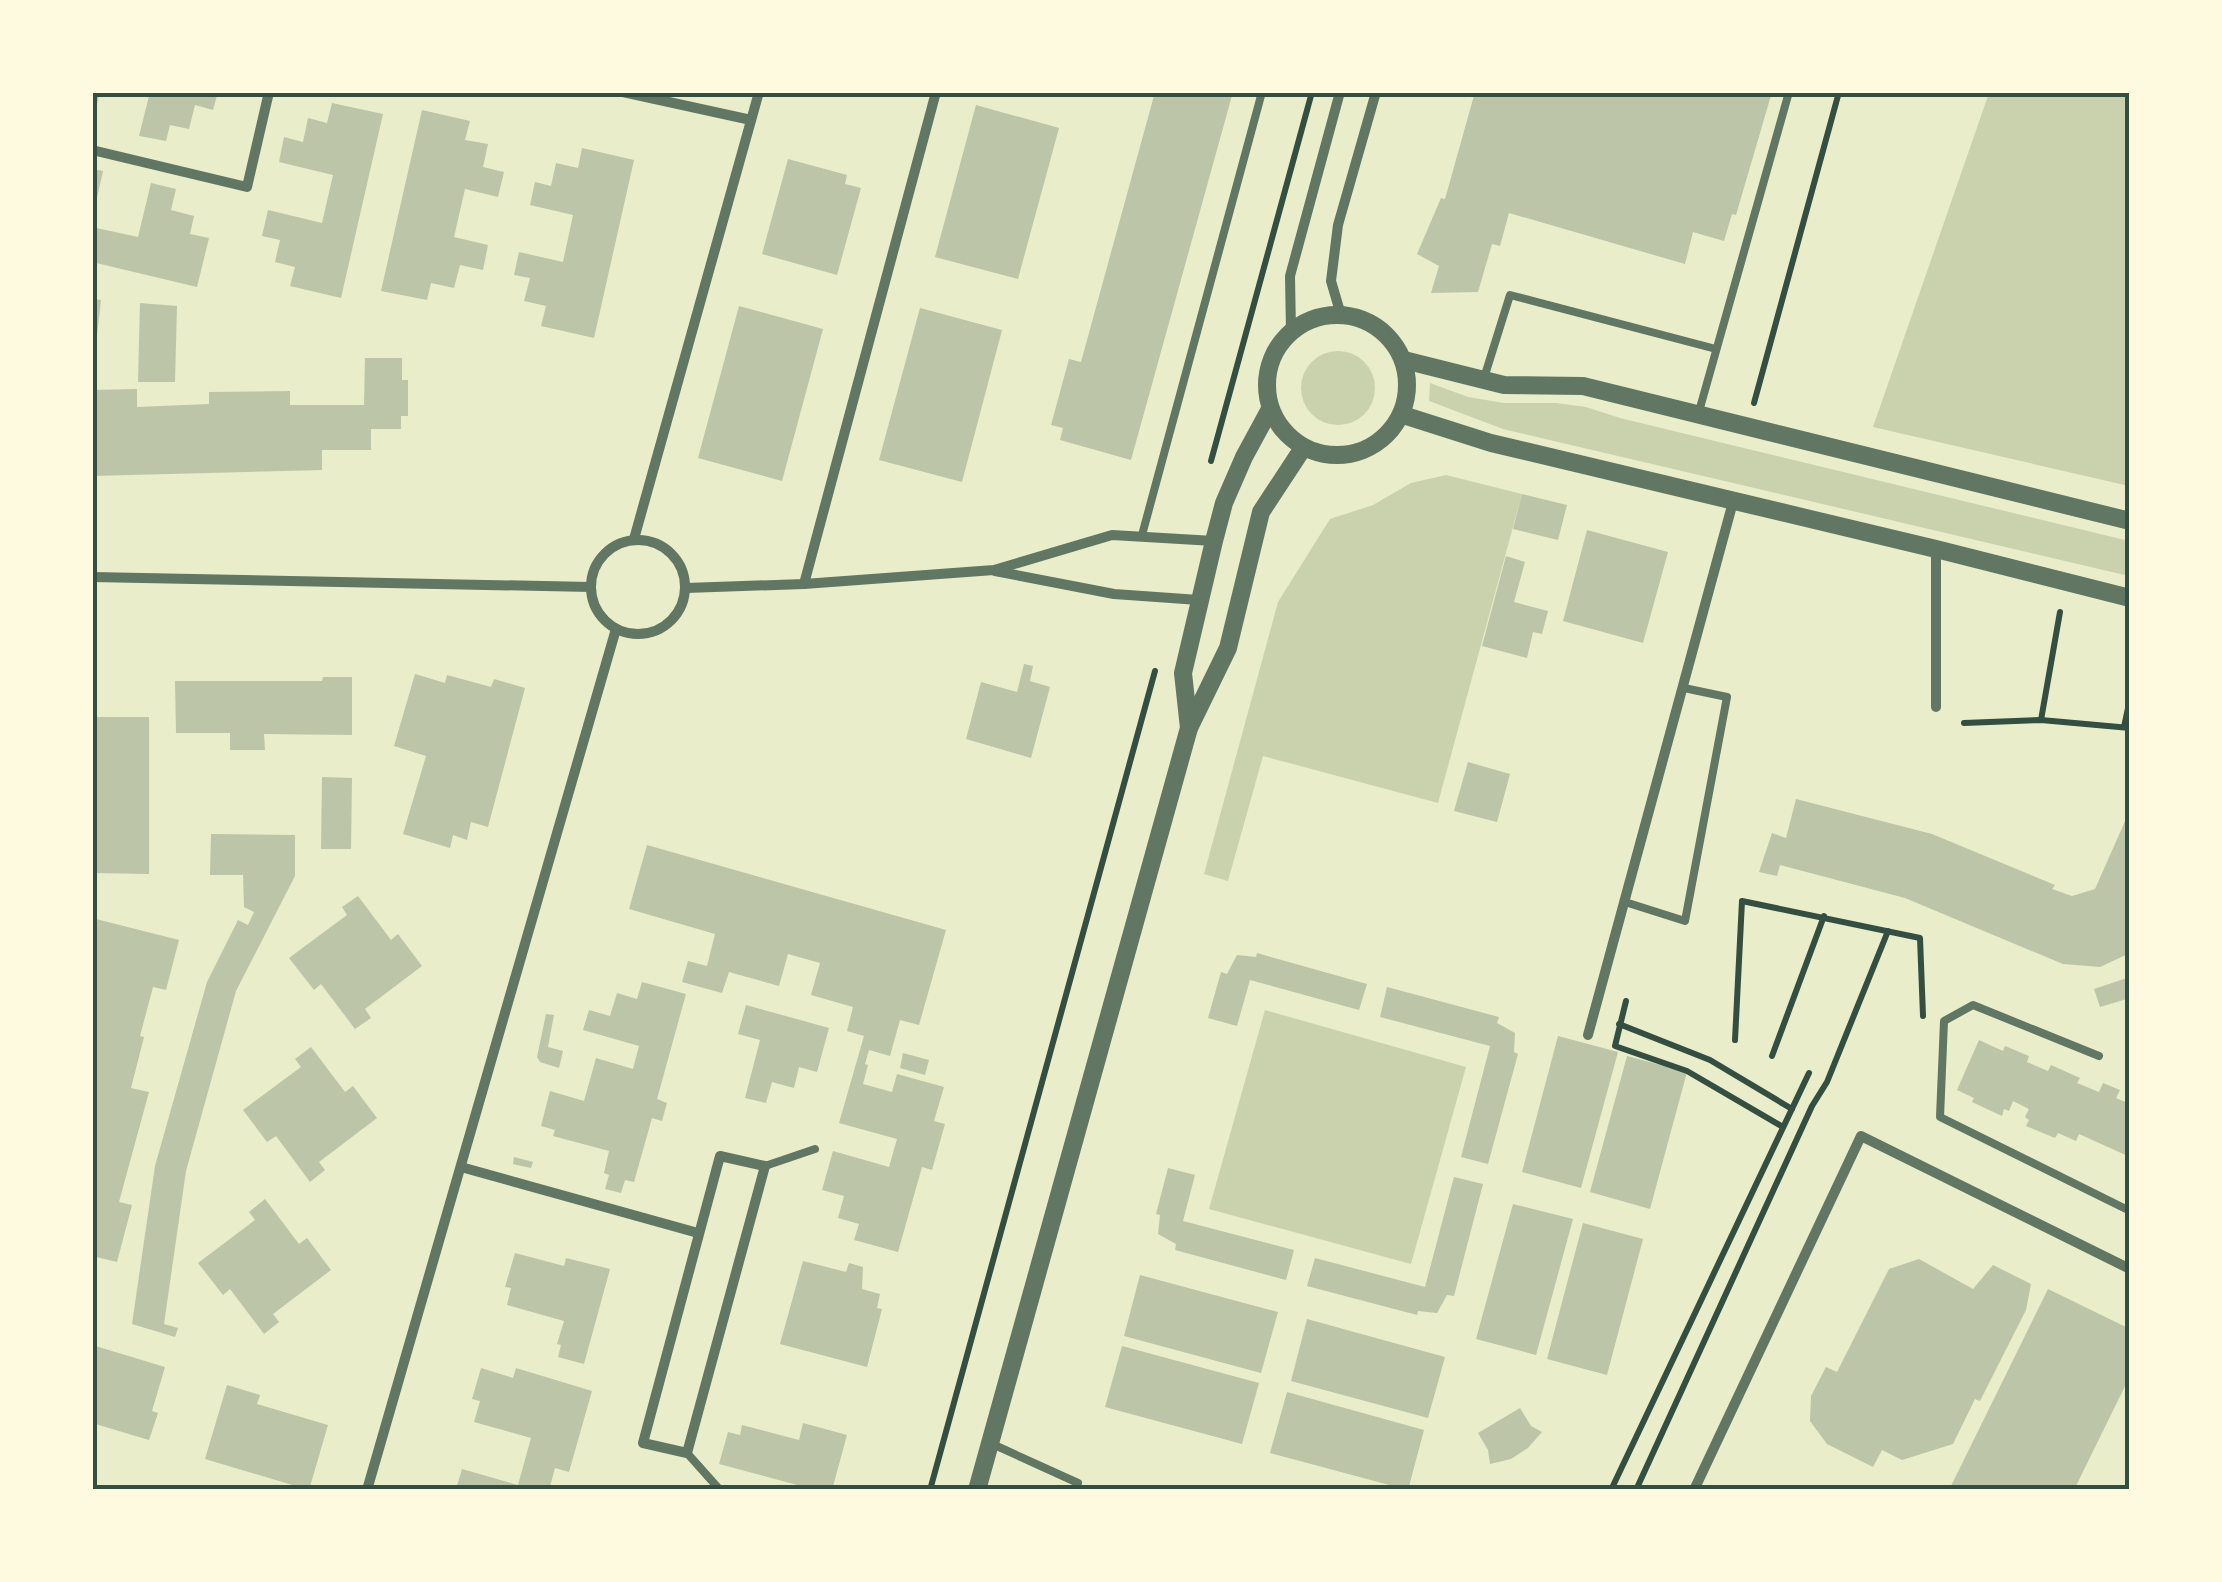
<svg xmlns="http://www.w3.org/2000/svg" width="2222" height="1582" viewBox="0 0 2222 1582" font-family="'PT Sans',sans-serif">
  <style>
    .green { fill: #cad2ad }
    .building { fill: #bcc5a7 }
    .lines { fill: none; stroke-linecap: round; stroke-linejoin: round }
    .path { stroke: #344e41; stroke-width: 6 }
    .service { stroke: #617663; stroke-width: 8 }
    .minor { stroke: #617663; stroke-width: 10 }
    .tertiary { stroke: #617663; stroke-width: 18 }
    .neatline { fill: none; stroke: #344e41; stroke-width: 4 }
  </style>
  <rect width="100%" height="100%" fill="#e9edc9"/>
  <g class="green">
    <path d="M1989,93H2129V486L1873,427Z"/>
    <circle cx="1338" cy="388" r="37"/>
    <path d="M1430,383L1468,397L1504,403H1556L1586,407L1620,418L2129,541V576L1503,429L1429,401Z"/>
    <path d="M1446,475L1522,494L1438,803L1263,756L1228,881L1204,874L1278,602L1330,519L1373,505L1411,483Z"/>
    <path d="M1265,1010L1466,1067L1411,1264L1209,1209Z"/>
  </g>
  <g class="building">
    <path d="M92,92H100L94,116H92Z"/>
    <path d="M150,92H218L213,110L195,105L189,129L170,125L166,141L139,136Z"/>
    <path d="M1155,92H1233L1131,460L1060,440L1063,428L1051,425L1069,359L1081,362Z"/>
    <path d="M1475,92H1772L1736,215L1732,214L1724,241L1693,232L1685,264L1509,213L1500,246L1492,244L1478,292L1431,293L1439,266L1417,254L1441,198L1445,199Z"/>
    <path d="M332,103L383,114L341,298L290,286L295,267L275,262L280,240L262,236L268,210L322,223L333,175L279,162L284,137L303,142L308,118L327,123Z"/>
    <path d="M976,105L1059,128L1018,279L935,257Z"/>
    <path d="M422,110L470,121L465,140L488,144L483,167L504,172L498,197L465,189L454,237L488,245L483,270L460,265L454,288L431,283L427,300L381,291Z"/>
    <path d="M582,148L634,160L594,338L541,326L546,306L524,301L530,278L514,275L519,252L563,262L573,215L530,205L535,182L551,186L556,163L578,168Z"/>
    <path d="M788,159L847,175L845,184L861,188L837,275L762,254Z"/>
    <path d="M92,169L103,171L94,211H92Z"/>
    <path d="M151,183L176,189L171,210L194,216L190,234L209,238L197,287L92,262V227L138,237Z"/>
    <path d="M92,299L101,300L97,335H92Z"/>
    <path d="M140,303L177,306L175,382H138Z"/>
    <path d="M739,306L823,329L782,481L698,458Z"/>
    <path d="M920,308L1002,330L962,482L879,460Z"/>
    <path d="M365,358H402V380H408V416H401V429H371V450H322V470L92,476V390L137,389V407L209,404V392L290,391V405H364Z"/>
    <path d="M1522,494L1567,505L1558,540L1513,529Z"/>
    <path d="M1587,530L1668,552L1643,643L1563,621Z"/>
    <path d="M1506,556L1525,562L1514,602L1548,611L1542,634L1533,632L1527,658L1482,646Z"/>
    <path d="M1024,664L1033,666L1030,681L1050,687L1031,758L966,739L981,682L1017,692Z"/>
    <path d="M415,674L445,683L447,675L491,687L494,679L525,688L488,827L471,822L467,840L453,835L450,848L403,834L426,756L394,746Z"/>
    <path d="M323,677H352V735L264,734L265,750H230V733H176L175,681H322Z"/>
    <path d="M92,717H149V874L92,873Z"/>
    <path d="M1468,762L1510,774L1497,822L1454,811Z"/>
    <path d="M322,777L352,778L351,849H321Z"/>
    <path d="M1796,799L1932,834L2055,885L2052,889L2072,896L2095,889L2130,810V953L2100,967L2063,964L1905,898L1780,865L1777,876L1759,872L1772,833L1786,838Z"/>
    <path d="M211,834L295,835V876L236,991L186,1171L164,1324L178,1328L175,1337L132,1324L155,1166L207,982L238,920L248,925L254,912L244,907L243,875H210Z"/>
    <path d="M647,845L946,930L919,1025L900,1020L890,1056L869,1050L865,1064L868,1065L863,1084L892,1092L897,1074L944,1087L934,1121L945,1124L932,1170L922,1167L898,1252L854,1240L859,1224L838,1218L844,1196L822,1190L833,1151L889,1167L897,1139L839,1123L864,1036L847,1031L853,1007L811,995L820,963L788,954L779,986L729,972L722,993L682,982L688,961L707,966L715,934L629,909Z"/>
    <path d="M358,896L391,940L398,934L422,966L365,1009L371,1018L355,1029L321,984L314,990L289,958L347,915L342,907Z"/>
    <path d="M92,918L179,940L166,990L153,987L140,1036L144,1037L131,1088L149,1092L119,1202L132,1205L117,1262L92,1256V997L95,987L92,986Z"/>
    <path d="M1257,953L1367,984L1359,1010L1250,980L1237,1026L1208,1018L1221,972L1227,974L1237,955L1256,957Z"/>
    <path d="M2130,977V998L2100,1007L2094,989Z"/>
    <path d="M642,982L686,994L657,1099L667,1103L662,1121L652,1118L634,1182L625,1180L621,1193L605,1189L609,1175L604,1173L609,1151L553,1136L555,1130L541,1126L550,1091L584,1101L596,1058L633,1069L639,1046L583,1030L589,1010L610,1016L617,993L637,999Z"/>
    <path d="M1387,987L1499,1017L1497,1023L1515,1033L1514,1052L1518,1054L1488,1164L1461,1157L1490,1046L1380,1017Z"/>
    <path d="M746,1005L829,1028L817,1072L799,1067L794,1088L772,1082L766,1103L745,1098L760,1040L738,1034Z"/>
    <path d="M546,1014L554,1015L548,1047L563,1051L559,1068L540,1062L537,1057Z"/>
    <path d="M1558,1036L1618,1052L1581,1188L1522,1172Z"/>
    <path d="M1979,1040L2003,1051L2005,1046L2029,1056L2027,1062L2048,1071L2051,1065L2080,1078L2077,1083L2099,1092L2103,1083L2120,1090L2116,1098L2130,1104V1157L2079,1134L2076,1141L2058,1133L2055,1138L2026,1126L2029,1120L2025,1117L2029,1109L2013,1101L2009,1111L2004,1109L2002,1116L1972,1102L1974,1098L1957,1090Z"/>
    <path d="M311,1047L345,1092L353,1086L377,1118L319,1162L325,1170L310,1182L276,1136L267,1142L243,1110L301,1067L295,1059Z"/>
    <path d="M903,1053L929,1060L925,1075L900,1068Z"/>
    <path d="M1627,1056L1687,1072L1650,1209L1590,1192Z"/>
    <path d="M514,1157L533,1162L531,1168L513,1164Z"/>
    <path d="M1168,1168L1195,1175L1183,1221L1294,1250L1286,1280L1175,1250L1176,1244L1158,1234L1160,1215L1156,1214Z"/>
    <path d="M1454,1177L1483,1184L1454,1296L1447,1295L1437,1313L1418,1311L1417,1315L1307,1286L1315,1258L1425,1287Z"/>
    <path d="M265,1199L299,1244L307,1238L331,1270L273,1314L279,1322L264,1334L230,1289L223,1295L198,1263L255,1220L249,1212Z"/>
    <path d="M1513,1204L1573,1219L1536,1355L1476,1339Z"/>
    <path d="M1583,1223L1643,1239L1607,1375L1547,1359Z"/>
    <path d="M515,1253L564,1266L566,1258L610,1269L584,1364L558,1357L561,1345L557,1344L564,1321L507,1305L511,1288L505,1287Z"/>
    <path d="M1919,1259L1973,1289L1993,1265L2031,1284L2026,1310L1980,1401L1975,1399L1953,1444L1902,1460L1882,1450L1873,1467L1827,1444L1810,1421L1811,1396L1826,1367L1837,1372L1889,1269Z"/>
    <path d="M803,1261L846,1272L849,1263L863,1267L862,1289L880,1294L877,1308L882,1309L867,1367L780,1344Z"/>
    <path d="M1140,1275L1278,1312L1261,1373L1124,1336Z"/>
    <path d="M2048,1289L2130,1329V1376L2074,1490H1949Z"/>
    <path d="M1307,1319L1445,1357L1428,1418L1291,1381Z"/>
    <path d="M92,1345L165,1367L152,1411L158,1413L149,1440L92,1423Z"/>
    <path d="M1122,1346L1259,1383L1242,1444L1105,1407Z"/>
    <path d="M481,1368L513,1378L516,1368L592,1391L569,1472L555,1468L549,1490L456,1489L462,1469L518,1485L531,1438L474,1422L480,1401L472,1399Z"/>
    <path d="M227,1385L260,1395L257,1404L328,1425L309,1490L205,1459Z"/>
    <path d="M1287,1392L1424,1430L1408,1490L1270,1453Z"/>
    <path d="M1520,1408L1531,1426L1542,1432L1528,1448L1511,1459L1490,1464L1488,1450L1478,1433Z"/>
    <path d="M803,1423L847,1435L832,1490H800L801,1486L719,1464L728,1432L740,1435L742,1425L799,1440Z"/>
  </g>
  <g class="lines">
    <g class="path">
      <path d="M1754,403L1839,92"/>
      <path d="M1211,461L1312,92"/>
      <path d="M2041,720L2060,612"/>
      <path d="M1964,723L2041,720L2130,728"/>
      <path d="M2124,727L2130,699"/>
      <path d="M1626,1001L1615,1046L1687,1071L1783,1127"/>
      <path d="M1619,1024L1710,1060L1792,1109"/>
      <path d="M1735,1040L1742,901L1920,938L1923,1016"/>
      <path d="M1772,1056L1824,916"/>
      <path d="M930,1490L1155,671"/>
      <path d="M1611,1490L1809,1073"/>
      <path d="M1636,1490L1812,1106L1827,1082L1888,931"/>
    </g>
    <g class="service">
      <path d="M1484,378L1510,295L1716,349"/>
      <path d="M1698,415L1789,92"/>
      <path d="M1142,535L1262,92"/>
      <path d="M1625,902L1685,921L1727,697L1684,688"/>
      <path d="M2099,1056L1973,1005L1944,1021L1940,1117L2130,1211"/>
      <path d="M765,1166L815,1149"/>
      <path d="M990,1443L1078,1483"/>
      <path d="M687,1453L720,1490"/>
    </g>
    <g class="minor">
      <path d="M623,92L751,120"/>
      <path d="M92,150L247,187L269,92"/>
      <path d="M1341,315L1331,281L1338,225L1376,92"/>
      <path d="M1291,332L1290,276L1340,92"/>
      <path d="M634,539L759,92"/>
      <circle cx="638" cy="587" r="47"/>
      <path d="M995,571L1114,594L1199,600"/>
      <path d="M92,577L591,587"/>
      <path d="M804,584L936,92"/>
      <path d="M686,588L804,584L994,570L1112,535L1214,541"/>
      <path d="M1936,707V549"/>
      <path d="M1588,1035L1733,502"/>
      <path d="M720,1156L765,1166L687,1453L643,1443Z"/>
      <path d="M461,1167L698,1233"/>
      <path d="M367,1490L616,629"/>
      <path d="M1694,1490L1861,1136L2130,1269"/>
    </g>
    <g class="tertiary">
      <circle cx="1337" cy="385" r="70"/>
      <path d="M1404,360L1504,385L1583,386L2130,521"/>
      <path d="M1403,415L1491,443L1936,549L2130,598"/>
      <path d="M1189,728L1183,673L1214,541L1224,503L1244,457L1270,409"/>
      <path d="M977,1490L1189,728L1228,648L1261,512L1303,448"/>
    </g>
  </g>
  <rect width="2222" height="1582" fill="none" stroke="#fefae0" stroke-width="190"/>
  <rect x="95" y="95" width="2032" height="1392" class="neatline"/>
</svg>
